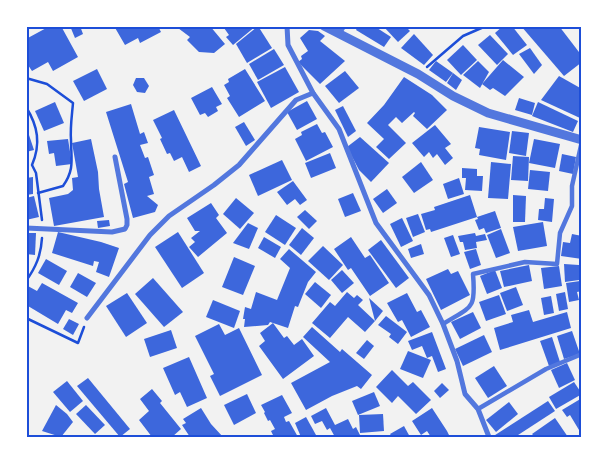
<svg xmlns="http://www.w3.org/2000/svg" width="608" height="463" viewBox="0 0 608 463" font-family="Lato,sans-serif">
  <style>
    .building { fill: #3d67dc }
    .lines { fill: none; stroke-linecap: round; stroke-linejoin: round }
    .path { stroke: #1d4ed8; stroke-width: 2.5 }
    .pedestrian { stroke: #5277de; stroke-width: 4.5 }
    .minor { stroke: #5277de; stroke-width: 5 }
    .tertiary { stroke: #5277de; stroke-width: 9 }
    .neatline { fill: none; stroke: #1d4ed8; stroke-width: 2 }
  </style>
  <rect width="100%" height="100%" fill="#f2f2f2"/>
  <g class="building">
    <path d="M50,26H61L78,57L53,71L48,62L32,71L26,62V39Z"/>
    <path d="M70,26H80L83,34L75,38Z"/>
    <path d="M114,26H158L161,32L140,43L138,38L125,45Z"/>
    <path d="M180,26H210L225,44L214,53L199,52L187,40L190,37L178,28Z"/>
    <path d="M227,26H256L233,45L226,37L229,35L224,28Z"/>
    <path d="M258,26L272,48L247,63L236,44Z"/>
    <path d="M358,26H374L391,37L384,47L356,30Z"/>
    <path d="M383,26H405L410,31L398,42Z"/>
    <path d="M503,26H512L527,45L513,55L495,33Z"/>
    <path d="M521,26H559L582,56V62L564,76Z"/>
    <path d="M309,30L318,31L325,36L320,41L345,61L320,84L298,62L302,59L301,56L308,51L300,38Z"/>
    <path d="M414,34L433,55L424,65L401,48Z"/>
    <path d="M490,35L508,54L497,65L478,45Z"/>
    <path d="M463,45L477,60L461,75L447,60Z"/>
    <path d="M530,48L542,65L534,74L519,54Z"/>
    <path d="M274,49L284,65L258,80L249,64Z"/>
    <path d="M503,60L524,77L505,96L493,88L490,90L482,84Z"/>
    <path d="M436,61L453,73L446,82L429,70Z"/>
    <path d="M478,61L489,72L480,88L463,75Z"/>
    <path d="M285,67L299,92L271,108L257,82Z"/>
    <path d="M97,69L107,89L84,101L73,81Z"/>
    <path d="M245,69L265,101L239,117L227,98L230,96L224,85L229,82L228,79Z"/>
    <path d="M345,71L359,88L339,103L325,86Z"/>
    <path d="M453,73L462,80L456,90L447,83Z"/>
    <path d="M559,76L582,89V115L580,118L541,100Z"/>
    <path d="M404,77L432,95L447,110L427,129L413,116L415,113L414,112L402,123L396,117L388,125L406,143L389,159L376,147L384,139L367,123L384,105Z"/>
    <path d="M136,78H144L149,86L145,93L137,92L133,85Z"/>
    <path d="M212,87L222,104L216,107L218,111L208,117L205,113L200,115L191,98Z"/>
    <path d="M519,98L535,103L532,115L515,110Z"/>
    <path d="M307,101L317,119L297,130L287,112Z"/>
    <path d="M55,102L64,123L44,131L35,111Z"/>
    <path d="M538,102L578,121L573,132L532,116Z"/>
    <path d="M131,104L140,134L144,132L148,143L140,145L145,158L148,157L154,175L149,177L154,194L147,196L158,205L155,212L133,218L124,184L128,182L106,112Z"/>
    <path d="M343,106L356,131L348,137L335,110Z"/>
    <path d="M174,110L201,166L189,172L182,157L174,161L170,153L167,154L160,139L162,138L153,120Z"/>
    <path d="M244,122L255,140L246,146L235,127Z"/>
    <path d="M317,124L322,133L325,132L333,147L306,161L295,139L302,135L301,132Z"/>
    <path d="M435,125L451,144L445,148L453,158L445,165L437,154L433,158L429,152L424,157L412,143Z"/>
    <path d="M26,126L34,150L26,152Z"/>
    <path d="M479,127L510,132L506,160L479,155L480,149L475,148Z"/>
    <path d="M512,131L529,133L526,156L509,153Z"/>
    <path d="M360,137L389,163L371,182L359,170L347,147Z"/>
    <path d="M68,139L72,164L56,166L54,153L49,154L47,141Z"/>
    <path d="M91,139L98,172L99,189L104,217L54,226L49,198L68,194L73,190L72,178L78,177L72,143Z"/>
    <path d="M534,139L560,144L555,168L529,163Z"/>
    <path d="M330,153L336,168L311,178L305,163Z"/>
    <path d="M562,154L576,157L573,174L559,171Z"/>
    <path d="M513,156L529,157L528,181L511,180Z"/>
    <path d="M282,160L292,180L258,196L249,175Z"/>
    <path d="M421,162L433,180L414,193L402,177Z"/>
    <path d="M491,162L511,164L508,199L488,198Z"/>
    <path d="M462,168L477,169V176H483L482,191L465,190L466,178H462Z"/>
    <path d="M530,170L550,172L548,191L528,189Z"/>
    <path d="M33,177V194L26,195V178Z"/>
    <path d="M459,178L464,194L448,199L443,184Z"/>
    <path d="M293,181L307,200L300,205L295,199L287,205L277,192Z"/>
    <path d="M387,189L397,203L383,213L373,199Z"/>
    <path d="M353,193L361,211L345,217L338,199Z"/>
    <path d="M470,195L477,217L431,232L430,229L426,230L421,214L435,210L434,207Z"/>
    <path d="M513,195L526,196L525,222H513Z"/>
    <path d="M34,196L39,217L26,220V198Z"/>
    <path d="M236,198L254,213L240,229L223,214Z"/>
    <path d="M545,198L554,199L552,222L538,220L539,209H544Z"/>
    <path d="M211,203L219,215L216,218L227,233L198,257L189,247L195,242L191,238L200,231H195L187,218Z"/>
    <path d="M305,210L317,221L309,229L297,217Z"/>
    <path d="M495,211L501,228L486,233L484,228L479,230L475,220L478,219L477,217Z"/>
    <path d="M418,214L425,232L413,237L406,218Z"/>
    <path d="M276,215L296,228L285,245L265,232Z"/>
    <path d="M402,218L413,241L401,247L390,224Z"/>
    <path d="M109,220L110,226L98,228L97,221Z"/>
    <path d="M543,222L547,246L518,251L513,227Z"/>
    <path d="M248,223L258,228L249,249L233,243Z"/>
    <path d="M302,228L314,238L301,255L289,245Z"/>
    <path d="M501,229L510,253L496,258L487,235Z"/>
    <path d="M58,232L101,242L119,248L109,277L96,272L99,262L94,261L93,266L52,253Z"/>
    <path d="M178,232L204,273L182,288L155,247Z"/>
    <path d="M26,233H36L35,255L26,254Z"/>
    <path d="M475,233L476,236L485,234L487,240L476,242L477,248L465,250L463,242H460L458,236Z"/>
    <path d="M572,234L582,236V259L561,256L563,242L570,243Z"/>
    <path d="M453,235L460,254L451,257L444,238Z"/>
    <path d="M264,237L281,247L275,258L258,248Z"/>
    <path d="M351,237L365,258L370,255L389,283L370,296L351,268L348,270L334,249Z"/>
    <path d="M381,240L409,278L396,288L368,250Z"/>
    <path d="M421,244L424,254L411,258L408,249Z"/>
    <path d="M323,246L343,265L329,280L308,261Z"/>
    <path d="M289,249L316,272L308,282L298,307L295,306L288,328L270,322L268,325L244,327L245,319H243L245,307L251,309L256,292L277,300L290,268L280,259Z"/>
    <path d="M476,249L481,265L470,269L464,252Z"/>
    <path d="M234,257L255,266L243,295L222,287Z"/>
    <path d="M46,259L67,271L59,285L38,273Z"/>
    <path d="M564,264L579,265V280L565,282Z"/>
    <path d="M529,265L532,281L504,287L500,271Z"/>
    <path d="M559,266L562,286L544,289L541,268Z"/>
    <path d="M448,269L451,274L458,271L470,295L441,310L426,279Z"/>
    <path d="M342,270L354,283L342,293L331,280Z"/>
    <path d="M495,270L502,288L487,294L480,276Z"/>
    <path d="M78,273L96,283L87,297L70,287Z"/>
    <path d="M153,278L183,312L164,327L135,294Z"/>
    <path d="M580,281L582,291L577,292L579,300L569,302L566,283Z"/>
    <path d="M315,282L331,295L321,308L305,294Z"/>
    <path d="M42,283L78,303L72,313L66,310L58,324L28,306L29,304L26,303V285L37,291Z"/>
    <path d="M516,287L523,305L507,311L500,293Z"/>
    <path d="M347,292L354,298L357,295L363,300L358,305L375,321L365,332L348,317L330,338L312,323L330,302L335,306Z"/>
    <path d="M565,292L568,309L559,311L556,294Z"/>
    <path d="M127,293L147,323L126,337L106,306Z"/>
    <path d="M407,293L417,312L421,310L430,327L411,337L402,320L398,322L387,303Z"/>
    <path d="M499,295L506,314L486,321L479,302Z"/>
    <path d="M551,296L554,313L544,315L541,298Z"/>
    <path d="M369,298L383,311L375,321Z"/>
    <path d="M213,300L240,311L234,328L206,317Z"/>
    <path d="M529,310L533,322L567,312L571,328L500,350L494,328L513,322L511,315Z"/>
    <path d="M473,312L481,328L460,339L451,322Z"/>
    <path d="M386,316L407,332L398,344L389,337L391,334L378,325Z"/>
    <path d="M69,319L79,324L73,335L63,329Z"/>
    <path d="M273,323L284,338L287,336L294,345L302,339L314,356L283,379L259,346L265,341L260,333Z"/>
    <path d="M219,324L225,335L239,328L262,375L220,396L210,376L214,374L195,336Z"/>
    <path d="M312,327L340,352L342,349L372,375L361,389L357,386L332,396L306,410L291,383L330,362L303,337Z"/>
    <path d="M171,330L177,348L150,357L144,339Z"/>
    <path d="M572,331L580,354L564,359L557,336Z"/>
    <path d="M432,332L446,369L438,372L432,356L427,358L422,346L412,350L408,341Z"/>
    <path d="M484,335L492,352L463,366L455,349Z"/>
    <path d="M552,337L560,362L549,366L540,341Z"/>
    <path d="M367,340L374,346L364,359L356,353Z"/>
    <path d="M408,351L431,360L423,378L400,369Z"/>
    <path d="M189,357L207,398L187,407L180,392L175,395L163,368Z"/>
    <path d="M567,363L575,380L559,388L551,370Z"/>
    <path d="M494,366L507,386L488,398L475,378Z"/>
    <path d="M392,370L408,386L413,382L431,400L416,414L398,396L392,403L376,387Z"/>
    <path d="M88,378L130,429L120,437L77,386Z"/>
    <path d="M67,381L83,401L70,412L53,392Z"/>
    <path d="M574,382L582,394L556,409L549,397Z"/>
    <path d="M442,383L449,390L440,398L434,391Z"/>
    <path d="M152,389L162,401L160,403L181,429L172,437H152L139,420L149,411L140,399Z"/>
    <path d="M374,392L380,406L358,415L352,401Z"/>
    <path d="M247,394L256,413L234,425L224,405Z"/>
    <path d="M282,395L292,413L284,417L286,422L289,421L298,437H274L271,431L275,429L270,420L268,421L264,413L265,412L261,405Z"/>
    <path d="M582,398V428L579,430L570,415L567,417L562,410Z"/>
    <path d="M548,401L555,411L515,437H492Z"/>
    <path d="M509,402L518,414L496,432L486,420Z"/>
    <path d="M56,405L67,414L73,422L61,437L42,431Z"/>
    <path d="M86,405L105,425L95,434L76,414Z"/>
    <path d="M201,408L211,424L223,437H190L182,425L186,423L183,419Z"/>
    <path d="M326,408L335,425L348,419L353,429L356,427L361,437H335L330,428L327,430L322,421L315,424L311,416Z"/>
    <path d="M432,408L447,431L450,437H431L427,431L421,435L412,421Z"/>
    <path d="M383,414L384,431L360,433L359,415Z"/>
    <path d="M306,417L316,435L313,437H301L295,423Z"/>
    <path d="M555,418L568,437H535L532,434Z"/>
    <path d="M404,426L410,437H392L390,434Z"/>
  </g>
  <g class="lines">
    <g class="path">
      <path d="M427,67L463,36L486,26"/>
      <path d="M26,78L47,84L73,103C72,115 70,128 71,140C71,159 75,169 63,186L38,193"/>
      <path d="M26,107C38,126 41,144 32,165L36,173L42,220"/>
      <path d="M26,281C36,267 41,255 42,238"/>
      <path d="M26,318L78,343L84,327"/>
    </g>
    <g class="pedestrian">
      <path d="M443,324C472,306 476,310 473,274L525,262L557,264L560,233L572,206V186L582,141"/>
      <path d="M478,409L546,369L582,354"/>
    </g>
    <g class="minor">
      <path d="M287,26L288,45L313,93L339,129L376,223L429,295L443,324L457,361L465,394L478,409L489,437"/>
      <path d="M339,33L344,26"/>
      <path d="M26,228L112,232L125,229L127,225V219L115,157"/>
      <path d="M87,318L150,235L169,216L214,185L239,165L296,100L313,93"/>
    </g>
    <path class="tertiary" d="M324,26L418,74L453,96L488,113L582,140"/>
  </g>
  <rect width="608" height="463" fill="none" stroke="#ffffff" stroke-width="55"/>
  <rect x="28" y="28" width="552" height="408" class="neatline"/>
</svg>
